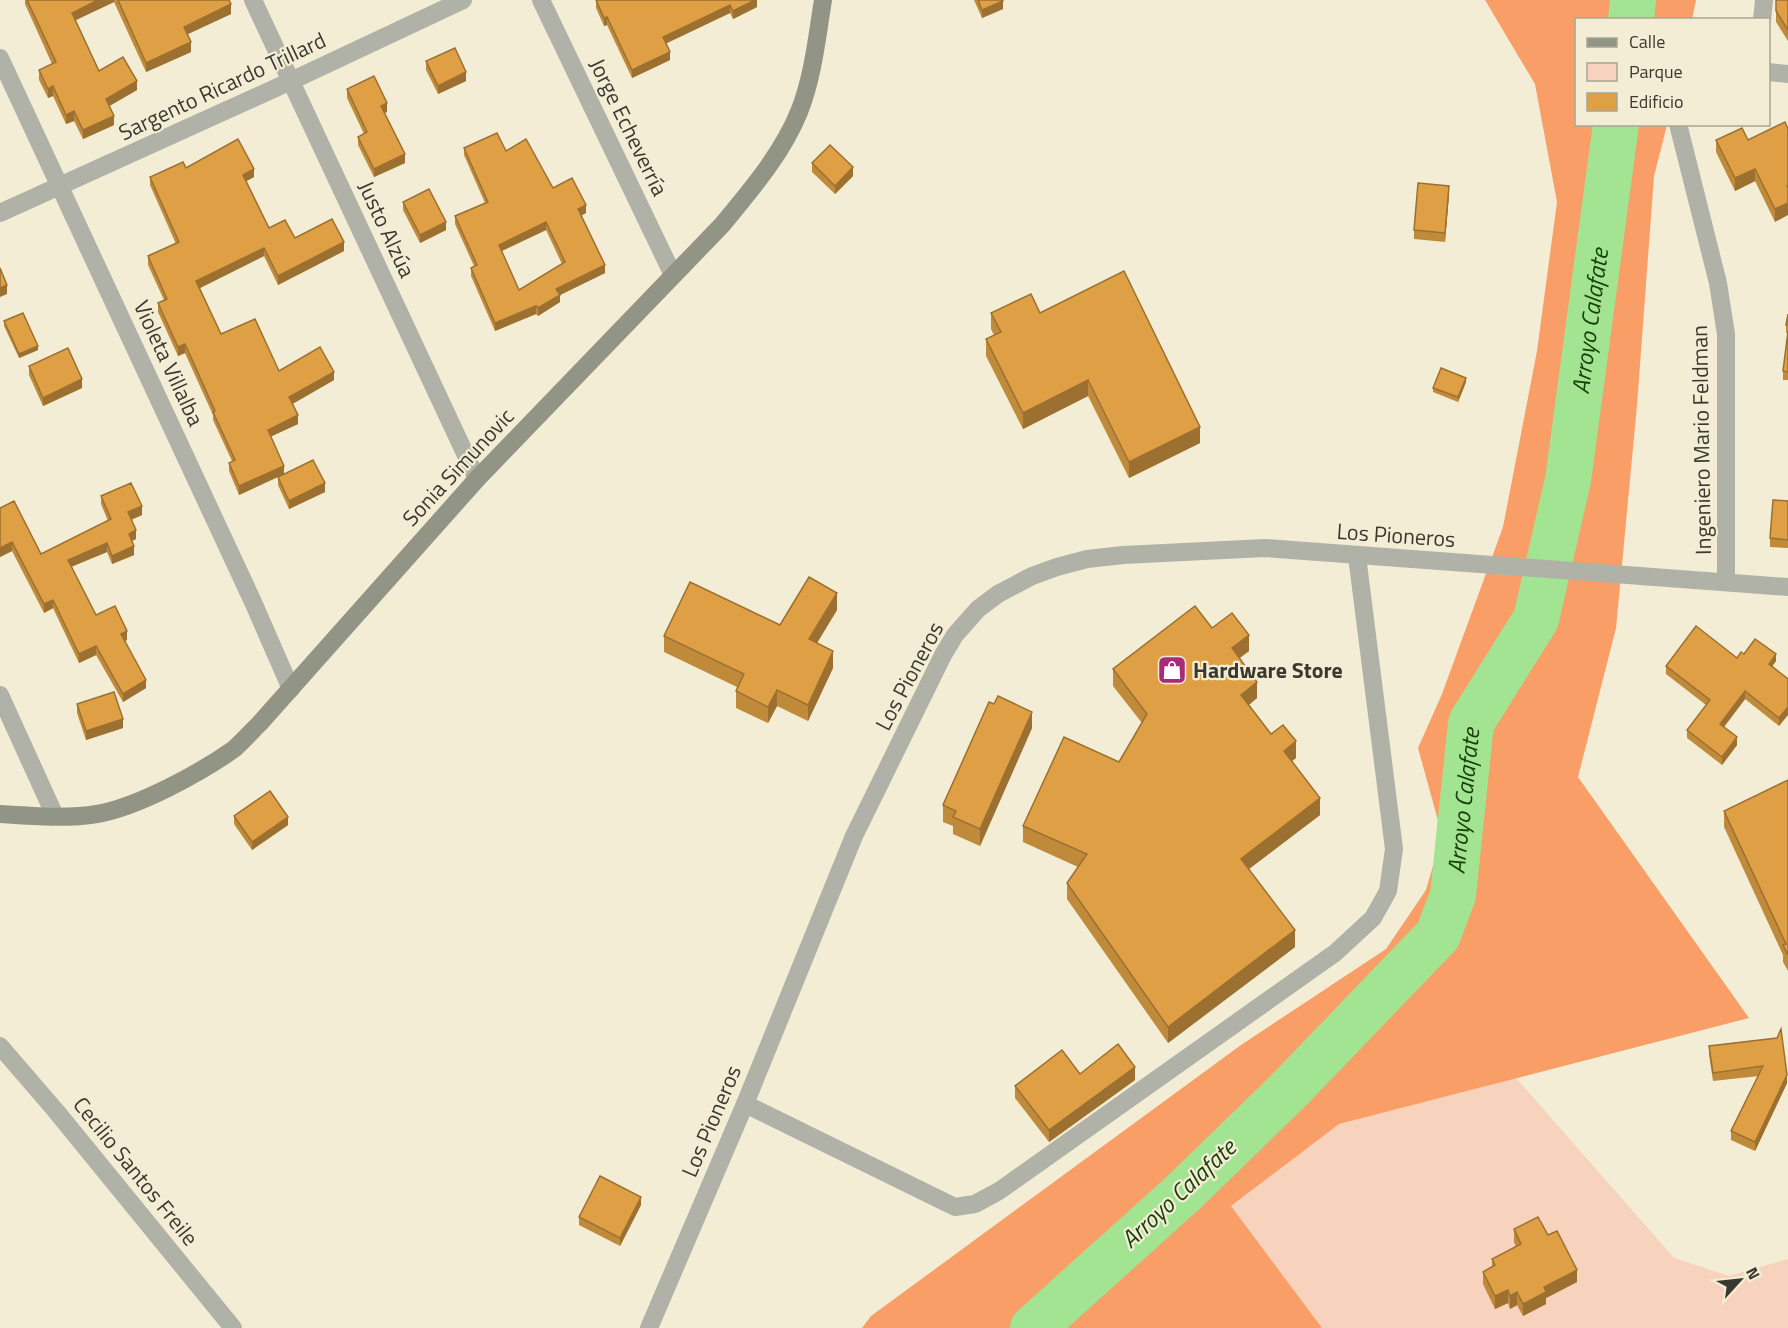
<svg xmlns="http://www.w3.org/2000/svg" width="1788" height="1328" viewBox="0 0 1788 1328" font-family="'Titillium Web',sans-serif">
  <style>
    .green { fill: #f7d2bc }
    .forest { fill: #f89e66 }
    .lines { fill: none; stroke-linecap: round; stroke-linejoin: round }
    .river { stroke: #a3e492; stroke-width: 46 }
    .street { stroke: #b0b2a8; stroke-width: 18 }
    .secondary { stroke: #929586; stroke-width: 18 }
    .wall { fill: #c08a3b; fill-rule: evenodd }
    .shaded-wall { fill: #9c7030 }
    .building { fill: #dfa045; stroke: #9c7030; stroke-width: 1.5; fill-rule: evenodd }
    .labels { text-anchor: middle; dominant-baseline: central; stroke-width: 4.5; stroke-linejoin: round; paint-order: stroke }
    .street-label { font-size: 22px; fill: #3b392f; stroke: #f3edd5 }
    .poi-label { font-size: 22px; font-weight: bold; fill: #3b392f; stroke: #f3edd5; text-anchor: start }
    .water-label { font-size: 24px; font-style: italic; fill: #174109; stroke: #f3edd5 }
  </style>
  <rect width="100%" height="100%" fill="#f3edd5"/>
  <path class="green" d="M1516,1078L1674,1258L1729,1276L1788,1259V1328H1322L1231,1206L1339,1124Z"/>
  <path class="forest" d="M1485,0H1696L1692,19L1576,20V124L1667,125L1654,176L1637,405L1616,628L1578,777L1749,1018L1339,1124L1231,1206L1322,1328H862L871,1316L1241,1045L1386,949L1426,890L1442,835L1418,748L1442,694L1503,527L1537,351L1557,202L1535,84Z"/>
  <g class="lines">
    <g class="river">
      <path d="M1631,20L1633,0"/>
      <path id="s1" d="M1033,1328L1183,1193L1290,1089L1438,935L1453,895L1471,723L1536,619L1568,480L1616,124"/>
    </g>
    <g class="street">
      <path d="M253,0L477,479"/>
      <path d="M541,0L673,275"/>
      <path d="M1762,20L1764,0"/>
      <path d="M0,58L253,602L291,689"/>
      <path d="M1768,72L1788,74"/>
      <path d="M1678,124L1718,283L1726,334V581"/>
      <path d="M0,213L291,81L463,0"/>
      <path d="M0,695L55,816"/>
      <path d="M0,1046L56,1111L233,1328"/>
      <path d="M745,1104L955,1207L975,1204L999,1191L1335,953L1373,918L1388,891L1394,849L1357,556"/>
      <path d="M649,1328L745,1104L854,836L943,655L955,635L978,609L998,594L1032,576L1057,567L1087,559L1123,555L1265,548L1788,587"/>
    </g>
    <path class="secondary" d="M0,814C31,816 66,819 97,814C138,807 200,773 234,749C243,741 252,731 260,723L477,479L722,225C750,191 782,154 799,112C813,77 817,37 823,0"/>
  </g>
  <g class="wall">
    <path d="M25,0H229L231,14L187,34L191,52L146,72L114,2L75,20L99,71L137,90L109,106L114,125L83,139L74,121L66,124L53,96L48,98L39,80V70L52,64L25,4Z"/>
    <path d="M596,0H757V7L733,19L730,13L666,43L670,60L632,78L607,25L604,26L596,8Z"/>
    <path d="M974,0H1002L1003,9L982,18Z"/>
    <path d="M1776,0H1788V41L1776,22Z"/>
    <path d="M426,61L466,81L438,94L426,70Z"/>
    <path d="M347,89L387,112L384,113L405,163L374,177L358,145V137L364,134L347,98Z"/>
    <path d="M1788,129L1775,222L1755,181L1735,191L1716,152V140H1748Z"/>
    <path d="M464,148L506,151L586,213L581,216L605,273L560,295V302L538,316L536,314L495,331L471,276V268L474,266L455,224V216L485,203L464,155ZM546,230L562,264L519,290L502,251Z"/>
    <path d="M812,163L853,176L835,194L812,172Z"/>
    <path d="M186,168L254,177L246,181L269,228L295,238L344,251L278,285L264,256L200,288L221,334L279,371L334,380L292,404L298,424L271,436L284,474L325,492L289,509L278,485V477L239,495L229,471V463L232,461L213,420V415L185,353L178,356L158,312V303L164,300L148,265V256L176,244L150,185V177Z"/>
    <path d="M1449,194L1445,242L1414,239V230Z"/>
    <path d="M403,202L446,230L420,243L403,210Z"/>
    <path d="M991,313H1040L1200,443L1129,478L1088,396L1023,429L986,356V339L994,335L991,329Z"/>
    <path d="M1788,314V380H1783V371L1788,333H1786V325Z"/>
    <path d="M4,321L38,350L19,358L4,326Z"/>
    <path d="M29,366L82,388L43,406L29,375Z"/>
    <path d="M1466,382L1458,402L1433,392V388Z"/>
    <path d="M101,496L142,515L131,520L136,539L132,541L134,555L112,564L107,552L71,567L96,615L127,640L124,641L146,688L123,702L96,655L79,663L53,608L44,613L12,551L0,557V508L41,554L108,521L101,504Z"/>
    <path d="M1788,501V548L1770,547V538Z"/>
    <path d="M837,610L817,643L833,668L808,721L777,706L768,723L736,708V691L737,687L664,652V636L780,625Z"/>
    <path d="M1212,628L1249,651L1239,658L1257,698L1249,705L1271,734L1296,758L1292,761L1320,815L1249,869L1295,947L1168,1043L1067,899V883L1078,867L1023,842V826L1119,762L1142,723L1113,686V669Z"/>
    <path d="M1744,654L1776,661L1772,666L1788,679L1779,726L1745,699L1724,727L1737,745L1722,765L1687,738V730L1706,705L1666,674V666L1737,658Z"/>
    <path d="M77,704L123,728L86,740L77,713Z"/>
    <path d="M1032,728L980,846L953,834V826L943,822V805Z"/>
    <path d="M1788,780V971L1783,962V955L1724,827V811Z"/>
    <path d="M234,816L288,825L252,850L234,824Z"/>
    <path d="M1777,1038L1787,1083L1755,1151L1731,1140V1131L1759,1076L1713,1081L1709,1055V1046Z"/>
    <path d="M1080,1074L1135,1080L1049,1142L1015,1098V1086Z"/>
    <path d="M641,1205L620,1246L579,1225V1217Z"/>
    <path d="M1514,1229L1548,1235L1577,1282L1546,1298V1304L1523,1316L1517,1305L1510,1309L1508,1303L1495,1309L1483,1284V1272L1492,1267V1259L1516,1247L1514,1242Z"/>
  </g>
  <g class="shaded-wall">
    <path d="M98,0H114V2L72,22V13Z"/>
    <path d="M755,0H757V7L733,19V11Z"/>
    <path d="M1003,1V9L982,18V10Z"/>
    <path d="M231,4V14L184,36V27Z"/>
    <path d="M730,5V13L663,45V37Z"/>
    <path d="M607,17V25L604,26V18Z"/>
    <path d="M191,42V52L146,72V63Z"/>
    <path d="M670,52V60L632,78V70Z"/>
    <path d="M466,72V81L438,94V86Z"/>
    <path d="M137,81V90L106,108V99Z"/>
    <path d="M53,86V96L48,98V89Z"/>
    <path d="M387,103V112L381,114V106Z"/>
    <path d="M74,111V121L66,124V115Z"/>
    <path d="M114,116V125L83,139V130Z"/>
    <path d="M405,154V163L374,177V169Z"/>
    <path d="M853,167V176L835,194V186Z"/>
    <path d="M254,169V177L243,183V175Z"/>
    <path d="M1755,169V181L1735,191V178Z"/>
    <path d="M1449,186V194L1445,242V233Z"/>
    <path d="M1788,203V215L1775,222V209Z"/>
    <path d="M586,205V213L578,217V209Z"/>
    <path d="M446,222V230L420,243V235Z"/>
    <path d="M546,222V230L499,252V245Z"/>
    <path d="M344,242V251L278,285V276Z"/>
    <path d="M264,248V256L196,290V281Z"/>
    <path d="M605,265V273L560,295V302L538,316V308L556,289Z"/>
    <path d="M7,285V294L0,297V288Z"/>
    <path d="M536,306V314L495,331V323Z"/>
    <path d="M185,344V353L178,356V347Z"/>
    <path d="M38,346V350L19,358V354Z"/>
    <path d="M334,372V380L289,406V397Z"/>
    <path d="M1466,378V382L1458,402V397Z"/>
    <path d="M82,379V388L43,406V398Z"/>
    <path d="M1088,380V396L1023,429V413Z"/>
    <path d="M298,415V424L268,438V430Z"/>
    <path d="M1200,427V443L1129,478V462Z"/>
    <path d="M284,466V474L239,495V486Z"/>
    <path d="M325,483V492L289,509V501Z"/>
    <path d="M142,506V515L128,521V512Z"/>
    <path d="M136,530V539L129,542V534Z"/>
    <path d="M12,542V551L0,557V548Z"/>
    <path d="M107,543V552L68,568V560Z"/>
    <path d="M134,546V555L112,564V556Z"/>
    <path d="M837,593V610L809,656V639Z"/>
    <path d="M53,600V608L44,613V604Z"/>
    <path d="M127,631V640L121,643V634Z"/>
    <path d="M1249,635V651L1232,664V648Z"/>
    <path d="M96,646V655L79,663V654Z"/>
    <path d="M833,651V668L808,721V705Z"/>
    <path d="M1776,654V661L1769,671V664Z"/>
    <path d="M146,680V688L123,702V694Z"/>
    <path d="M1257,682V698L1241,711V695Z"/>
    <path d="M777,690V706L768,723V707Z"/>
    <path d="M1745,691V699L1720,732V724Z"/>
    <path d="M1788,707V715L1779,726V718Z"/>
    <path d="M1032,712V728L980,846V829Z"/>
    <path d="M123,719V728L86,740V731Z"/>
    <path d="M1737,737V745L1722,765V757Z"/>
    <path d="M1296,741V758L1284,767V751Z"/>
    <path d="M1320,798V815L1241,875V859Z"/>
    <path d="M288,817V825L252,850V842Z"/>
    <path d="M1295,930V947L1168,1043V1027Z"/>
    <path d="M1135,1067V1080L1049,1142V1130Z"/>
    <path d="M1787,1075V1083L1755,1151V1142Z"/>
    <path d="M641,1197V1205L620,1246V1238Z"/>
    <path d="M1577,1270V1282L1546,1298V1304L1523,1316V1304L1544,1287Z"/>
    <path d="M1508,1290V1303L1495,1309V1296Z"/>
    <path d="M1517,1292V1305L1510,1309V1296Z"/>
  </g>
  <g class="building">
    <path d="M27,0H98L72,13L99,71L123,57L137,81L106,99L114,116L83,130L74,111L66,115L53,86L48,89L39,70L56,62Z"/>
    <path d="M118,0H229L231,4L184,27L191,42L146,63Z"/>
    <path d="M596,0H755L733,11L730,5L663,37L670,52L632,70L607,17L604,18Z"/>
    <path d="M978,0H1002L1003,1L982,10Z"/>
    <path d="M1776,0H1788V30L1776,11Z"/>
    <path d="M455,48L466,72L438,86L426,61Z"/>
    <path d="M374,76L387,103L381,106L405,154L374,169L358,137L367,132L347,89Z"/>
    <path d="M1785,122L1788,129V185L1787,186L1788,188V203L1775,209L1755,169L1735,178L1716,140L1742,128L1748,140Z"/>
    <path d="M497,133L506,151L526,139L553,188L572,178L586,205L578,209L605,265L556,289L560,295L538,308L536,306L495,323L471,268L477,265L455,216L488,202L464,148ZM546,222L565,262L519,290L499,245Z"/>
    <path d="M238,139L254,169L243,175L269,228L285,220L295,238L332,219L344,242L278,276L264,248L196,281L221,334L255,319L279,371L320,347L334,372L289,397L298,415L268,430L284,466L239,486L229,463L235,460L213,412L215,411L185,344L178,347L158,303L167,299L148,256L179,242L150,177L183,162L186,168Z"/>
    <path d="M830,145L853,167L835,186L812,163Z"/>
    <path d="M1418,183L1449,186L1445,233L1414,230Z"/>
    <path d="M429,189L446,222L420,235L403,202Z"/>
    <path d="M0,268L7,285L0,288Z"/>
    <path d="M1124,271L1200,427L1129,462L1088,380L1023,413L986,339L1001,332L991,313L1031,294L1040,313Z"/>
    <path d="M23,313L38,346L19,354L4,321Z"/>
    <path d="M1788,314V325H1786Z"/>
    <path d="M1788,331V372L1783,371Z"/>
    <path d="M68,348L82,379L43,398L29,366Z"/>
    <path d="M1441,368L1466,378L1458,397L1433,388Z"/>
    <path d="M313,460L325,483L289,501L278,477Z"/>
    <path d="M131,483L142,506L128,512L136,530L129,534L134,546L112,556L107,543L68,560L96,615L115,606L127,631L121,634L146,680L123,694L96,646L79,654L53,600L44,604L12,542L0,548V508L14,501L41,554L111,519L101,496Z"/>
    <path d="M1773,500L1788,501V540L1770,538Z"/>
    <path d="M809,577L837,593L809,639L833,651L808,705L777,690L768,707L736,691L744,674L664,636L690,582L780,625Z"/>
    <path d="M1195,606L1212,628L1232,613L1249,635L1232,648L1257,682L1241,695L1271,734L1283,725L1296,741L1284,751L1320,798L1241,859L1295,930L1168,1027L1067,883L1087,854L1023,826L1064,737L1119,762L1147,714L1113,669Z"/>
    <path d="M1696,626L1737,658L1741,652L1744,654L1755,639L1776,654L1769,664L1788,679V707L1779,718L1745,691L1720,724L1737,737L1722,757L1687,730L1710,700L1666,666Z"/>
    <path d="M114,692L123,719L86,731L77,704Z"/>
    <path d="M998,696L1032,712L980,829L953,817L956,811L943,805L989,702L994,704Z"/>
    <path d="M1788,780V955L1783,945L1786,944L1724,811Z"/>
    <path d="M270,791L288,817L252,842L234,816Z"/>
    <path d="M1781,1029L1787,1075L1755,1142L1731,1131L1763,1066L1713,1073L1709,1046L1777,1038Z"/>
    <path d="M1118,1044L1135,1067L1049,1130L1015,1086L1062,1050L1080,1074Z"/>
    <path d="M600,1176L641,1197L620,1238L579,1217Z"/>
    <path d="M1538,1217L1548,1235L1557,1231L1577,1270L1544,1287L1546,1292L1523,1304L1517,1292L1510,1296L1508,1290L1495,1296L1483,1272L1495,1265L1492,1259L1521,1244L1514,1229Z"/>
  </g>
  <defs>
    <g id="shop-square" transform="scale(1.5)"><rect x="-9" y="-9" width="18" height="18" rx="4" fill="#a82a7b" stroke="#f3edd5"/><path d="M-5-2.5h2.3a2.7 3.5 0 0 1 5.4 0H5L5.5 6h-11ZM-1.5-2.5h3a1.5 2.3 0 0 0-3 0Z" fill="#fff"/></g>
  </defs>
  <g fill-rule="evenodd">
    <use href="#shop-square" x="1172" y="670"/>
  </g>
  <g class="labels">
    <g class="street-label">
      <text transform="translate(222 86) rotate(-25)">Sargento Ricardo Trillard</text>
      <text transform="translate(629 127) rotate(64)">Jorge Echeverría</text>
      <text transform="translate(387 229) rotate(65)">Justo Alzúa</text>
      <text transform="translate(169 363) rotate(65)">Violeta Villalba</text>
      <text transform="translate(1701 440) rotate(-91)">Ingeniero Mario Feldman</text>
      <text transform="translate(458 467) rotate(-47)">Sonia Simunovic</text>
      <text transform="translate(1396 535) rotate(4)">Los Pioneros</text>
      <text transform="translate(909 676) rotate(-62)">Los Pioneros</text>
      <text transform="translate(711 1121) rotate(-67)">Los Pioneros</text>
      <text transform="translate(136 1171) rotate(51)">Cecilio Santos Freile</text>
    </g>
    <g class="poi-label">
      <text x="1193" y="670">Hardware Store</text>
    </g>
    <g class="water-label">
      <text stroke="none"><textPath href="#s1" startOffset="1206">Arroyo Calafate</textPath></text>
      <text stroke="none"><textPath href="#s1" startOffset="702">Arroyo Calafate</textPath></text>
      <text transform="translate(1178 1193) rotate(-43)">Arroyo Calafate</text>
    </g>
  </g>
  <rect x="1575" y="18" width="195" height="108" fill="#f3edd5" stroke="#a9a593" stroke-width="1.5"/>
  <rect x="1587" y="38" width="30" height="9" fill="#929586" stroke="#a9a593" stroke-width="1.5"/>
  <text x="1629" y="48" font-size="18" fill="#3b392f">Calle</text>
  <rect x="1587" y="63" width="30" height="18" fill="#f7d2bc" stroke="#a9a593" stroke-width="1.5"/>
  <text x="1629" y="78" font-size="18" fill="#3b392f">Parque</text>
  <rect x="1587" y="93" width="30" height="18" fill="#dfa045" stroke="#a9a593" stroke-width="1.5"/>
  <text x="1629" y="108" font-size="18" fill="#3b392f">Edificio</text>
  <g transform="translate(1740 1280) rotate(63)" stroke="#f3edd5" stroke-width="4.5" paint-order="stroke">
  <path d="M0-4.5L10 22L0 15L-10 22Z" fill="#3b392f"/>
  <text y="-9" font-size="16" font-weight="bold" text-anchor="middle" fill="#3b392f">N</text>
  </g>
</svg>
